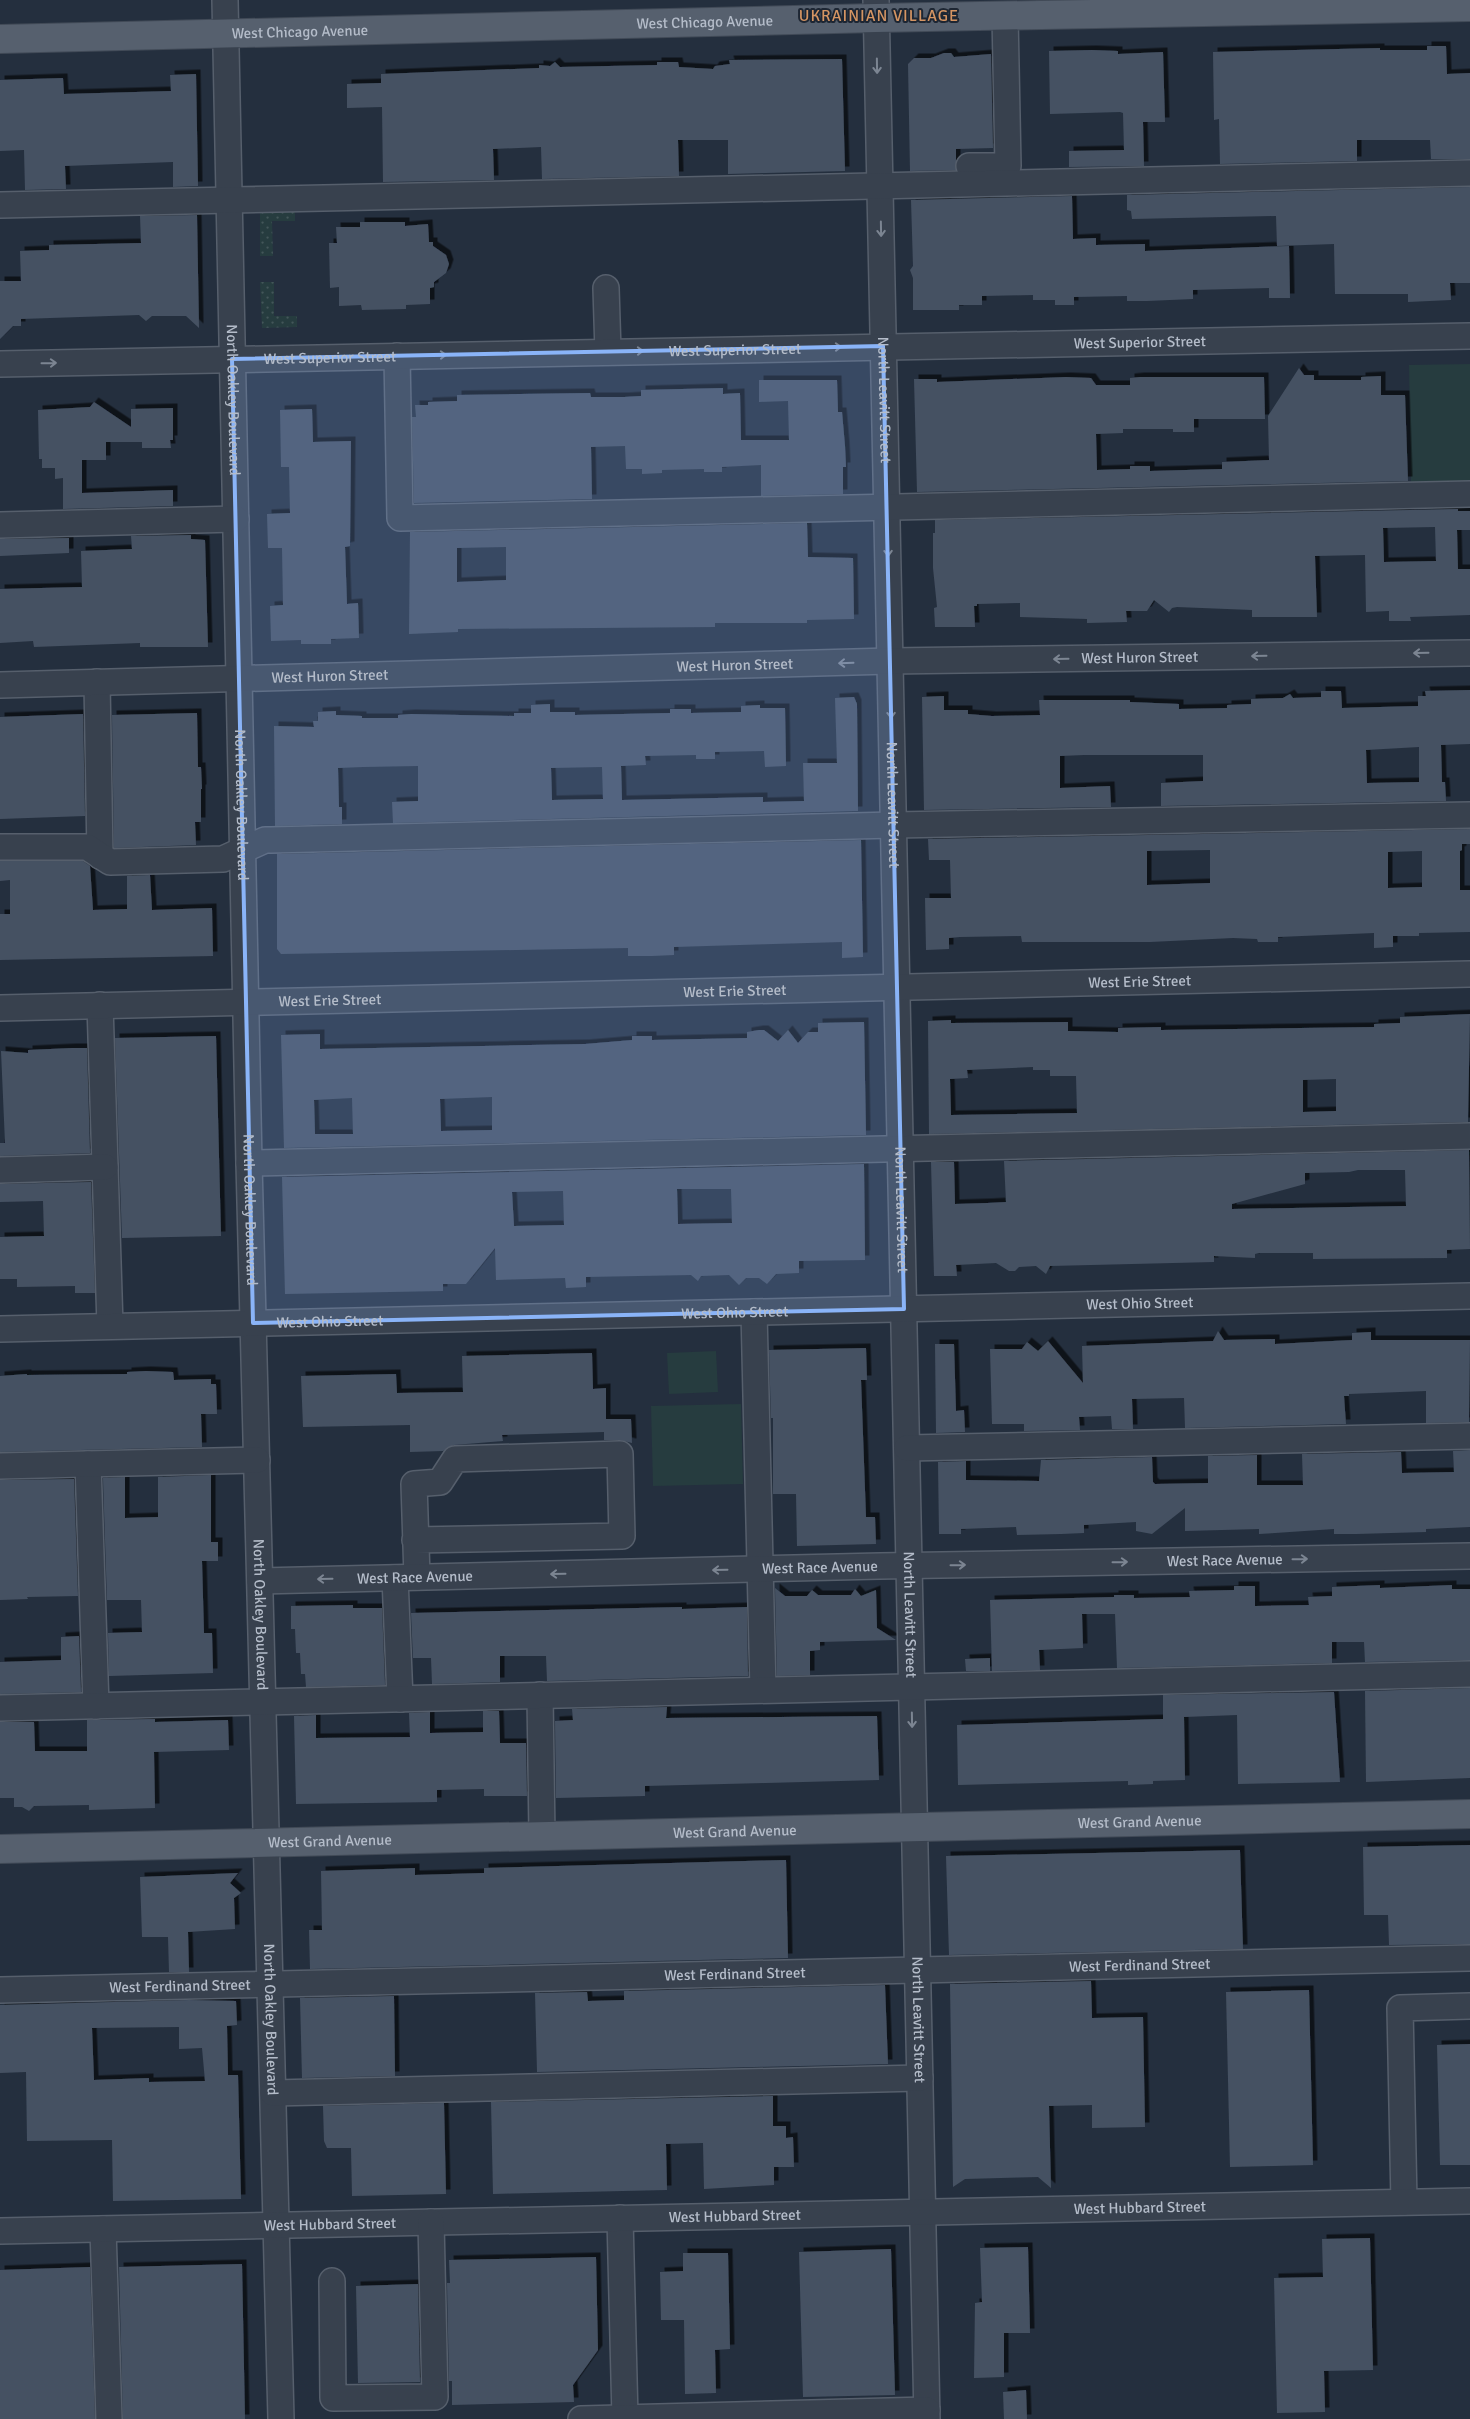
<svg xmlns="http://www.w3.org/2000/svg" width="1470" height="2419" viewBox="0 0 1470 2419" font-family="Signika,sans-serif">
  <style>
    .grass { fill: url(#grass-dots) }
    .park { fill: #263c3f }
    .building { fill: #455162; fill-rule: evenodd; filter: url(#shadow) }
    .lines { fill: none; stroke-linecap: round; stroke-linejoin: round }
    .minor-casing { stroke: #565f6c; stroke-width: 28 }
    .major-casing { stroke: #414a57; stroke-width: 30 }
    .minor { stroke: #38414e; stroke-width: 25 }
    .major { stroke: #56606e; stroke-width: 28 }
    .oneway { stroke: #7c8592 }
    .marked { fill: #8ab4f8; fill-opacity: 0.2; stroke: #8ab4f8; stroke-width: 4; stroke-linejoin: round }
    .labels { text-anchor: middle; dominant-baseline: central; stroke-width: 4; stroke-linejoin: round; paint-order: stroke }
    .street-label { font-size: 15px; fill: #b4bcc9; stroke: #1d2633 }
    .neighbourhood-label { font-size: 16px; letter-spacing: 1px; fill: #d59563; stroke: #1d2633 }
  </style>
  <defs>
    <pattern id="grass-dots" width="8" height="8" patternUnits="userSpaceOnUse" patternTransform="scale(1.25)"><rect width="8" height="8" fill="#263c3f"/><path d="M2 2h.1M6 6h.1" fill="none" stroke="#435659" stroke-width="1.8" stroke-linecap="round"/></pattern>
    <filter id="shadow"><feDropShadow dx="4.5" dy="-4.5" stdDeviation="0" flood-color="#0009"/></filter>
  </defs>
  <rect width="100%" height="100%" fill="#242f3e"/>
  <g class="grass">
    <path d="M260,210H295V221H272L273,256H260Z"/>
    <path d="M260,282H274V316H297V327L262,328Z"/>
  </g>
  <g class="park">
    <path d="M1470,364V485L1411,486L1409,365Z"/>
    <path d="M716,1351L718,1392L669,1394L667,1353Z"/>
    <path d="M741,1404L743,1484L653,1486L651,1406Z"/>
  </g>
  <g class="building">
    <path d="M1427,46H1446L1447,74L1470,73V159H1431L1430,140H1357V161L1220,164L1219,119L1214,120L1213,52L1380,48V50H1427Z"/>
    <path d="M1092,50L1118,51V54L1163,52L1165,122H1143L1144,166L1069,167V151L1124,150L1123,113L1120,112L1050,114L1049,51Z"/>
    <path d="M944,53H951L954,57L991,54L993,148L956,149V170L910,171L908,64L914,58H931Z"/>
    <path d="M842,59L845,171L728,174V140H678L679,176L542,179L541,147L493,149L494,180L383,182L382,107L347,108V84L381,83V74L539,68V65L550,66L555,62L560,67L657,65V62H678L679,67L713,69L715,66L730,64L729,60Z"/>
    <path d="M196,74L198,186L173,187V162L65,166L66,189L25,190L24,150L0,151V80L63,78L64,94L171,91L170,75Z"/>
    <path d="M1470,187V283H1450L1451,300L1408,302V294H1335L1334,244L1277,246L1276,216L1132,219L1131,211L1127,210V195Z"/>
    <path d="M1072,196L1073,239L1096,238V245L1145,244V251L1289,246L1290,298H1269V288L1193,290V299L1147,301H1127V296L1074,297V305H1055V300H1033V295L982,296V305H959V310H913V278L910,270L913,266L911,200Z"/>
    <path d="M197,215L199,328L186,316H152L146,321L139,315L21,319V326H13L0,339V281H21L20,251L49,250V245L141,243L140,216Z"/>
    <path d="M360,222H405V226L428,224L429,242H433V246L446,255L449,264L446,273L434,282V287L430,288V304L406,305V309L362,310L361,305L339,306V287L330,288L329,243H337L336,227H360Z"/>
    <path d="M1299,368L1304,375H1314V380H1361V377L1381,376V395H1405L1408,481L917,492L914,379H937V382L1066,377L1091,378L1096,385H1130V378L1140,377H1264L1265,419H1194V432H1173V429H1123V433L1096,434L1097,470L1130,469V466H1150V471L1222,469V462L1269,460L1268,416Z"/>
    <path d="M759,380H837L838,412H842L845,446L846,467H843V494L761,496V465L722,467V472H704V469L662,470V473L642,474V469H626L625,446L591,447L592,499L414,503L412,417H416L415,405H428V402L457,401V395L590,393L591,397H624L641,396V390L723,388V394L740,393L741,440H789L788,401L759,402Z"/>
    <path d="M94,402L131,427V409L173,408V440H170L171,448H142V442H106V460H82V493L173,490V506L63,509V478L55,479V468H42V459H39L38,410L90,407Z"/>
    <path d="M312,409L313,442L351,441L350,546L345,547L347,604L358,603L359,638L331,639V644H301V640L271,641L270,606L283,605L282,548H268L267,514L290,513L289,467H281L280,410Z"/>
    <path d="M1458,509V511H1470V530H1457L1458,569H1470V615L1410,617L1411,621H1389V611L1366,612L1365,555L1315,556L1317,617H1252V610L1177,607L1172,608L1169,612L1154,600L1147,611H1126L1127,622L1087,623V619L1020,617V603L977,604V606H974L975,627H935L934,608L937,607L933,568V533H935V520ZM1435,527L1436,561L1384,562L1383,528Z"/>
    <path d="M807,523L808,557L853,558L854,619L807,620V623H715V627L458,629V632L409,634L410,532ZM506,547V580L457,582V548Z"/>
    <path d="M191,535V539L205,540L208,647H140V643L34,647L33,641L0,643V589L82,587L81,551L132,549L131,536Z"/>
    <path d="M69,538V553L0,556V539Z"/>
    <path d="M1470,690V744L1441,745L1442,782H1445L1446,801L1161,806V783L1203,781V755H1084L1060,756V788L1110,786L1111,807L924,810L922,697L944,696V710H968V714L992,716L1040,715L1039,700H1130V702L1179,704V709L1227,708V705L1251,704V699L1283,698L1290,694L1293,698L1321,697V691H1341L1342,708L1418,706V696H1426L1425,691ZM1419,747V782L1367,783L1366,750Z"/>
    <path d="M854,697L857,704L858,811L393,823L392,802L418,801V766L363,767L338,768L339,807H342V824L275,826L274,726L314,727L313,721H318V712L336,711V715L362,716V718H398V715L411,714L514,716V713H531V705L550,704V712H575V715L670,713V709H691V713L741,712V706L760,705V708H785L786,766L765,767L764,751L715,752V759H696V755L645,756L646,765L621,766L622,800L763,797V802L804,801L803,763H837L835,698ZM602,767L603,799L552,800L551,768Z"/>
    <path d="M197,713L198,767H201L202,789H201V822H195L196,845L114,848L112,715Z"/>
    <path d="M83,714L85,816L0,819V717Z"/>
    <path d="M1470,829V844H1462V850L1460,851V890H1470V932L1419,933V936H1393V947L1374,948V933L1278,937V942H1258L1257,939L1233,938L1150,942H1022L1021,936L960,937L949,938V949L926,950L925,898H951L950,860H929L928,839ZM1210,850V883L1147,885V851ZM1422,851V887L1388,888V852Z"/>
    <path d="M861,840L863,957L842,958V942L674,947V955L652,956H628V948L281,954L277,949V854Z"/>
    <path d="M0,861H83L90,866L93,910L127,909V876L150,875L152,910L212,908L213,956L0,960V914H10V880L0,881Z"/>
    <path d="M1470,1014L1468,1122L929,1134L928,1021L951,1020V1023L1068,1022V1031L1118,1032V1028L1161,1027V1030L1374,1027V1024L1400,1023V1017ZM1033,1067V1070H1050V1076H1076L1077,1113L951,1115L950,1079L968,1078L967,1070ZM1336,1079V1111L1303,1112V1080Z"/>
    <path d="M864,1022L866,1135L284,1148L281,1035L320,1034V1049L585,1044L632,1040V1036H652V1040L747,1038V1032L759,1030H764L778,1041L788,1030L798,1043L808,1032H818V1023ZM492,1097V1130L441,1131L440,1099ZM352,1098L353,1134H315L314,1100Z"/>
    <path d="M216,1036L221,1236L122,1238L115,1038Z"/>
    <path d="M72,1048H87L90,1153L0,1156V1143H5L1,1051L28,1053V1050Z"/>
    <path d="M1469,1150L1470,1249L1447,1250V1258L1313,1259V1253H1259L1255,1254V1258L1214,1256V1262L1050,1266L1046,1274L1036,1266L1019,1267L1015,1271H1009L996,1263L956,1265L957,1276H934L931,1162H954L955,1204L987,1203L1006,1202L1004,1161ZM1358,1170H1405L1406,1206L1232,1209V1204L1305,1184V1173L1349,1172Z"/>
    <path d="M864,1164L865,1260L799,1261V1273L776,1274L767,1284L759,1278H746L739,1285L729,1275L701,1276L698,1281L691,1275L586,1277V1287L566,1288L565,1278L496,1280L495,1248L466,1284H443V1291L285,1294L282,1177ZM677,1189H731L732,1223L678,1224ZM563,1191L564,1225L514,1226L512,1192Z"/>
    <path d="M91,1182L95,1293H75V1286L17,1287V1279H0V1237L44,1236L43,1201L0,1202V1184Z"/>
    <path d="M1218,1331L1224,1340L1275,1339V1344L1352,1340V1333L1371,1332V1340H1470L1469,1422L1426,1423V1391L1349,1394V1396H1344L1346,1424L1185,1428L1184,1398L1132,1399L1133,1429H1112L1111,1416L1079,1417L1080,1430L1024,1431V1424H992L990,1349H1022L1027,1342L1038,1351L1048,1341L1083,1383L1082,1346L1213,1341Z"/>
    <path d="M935,1344H954L956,1411L964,1410L965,1432L936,1433Z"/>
    <path d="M866,1348L867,1380H861L866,1517H875L876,1544L797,1546L796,1494H773V1418H771L769,1350Z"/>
    <path d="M592,1353L593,1389L606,1388V1419H631L632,1443L620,1440H604V1432L502,1435L503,1441L454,1445L443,1451L410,1452V1425L303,1427L301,1376L396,1374L397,1393L463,1392L462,1356Z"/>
    <path d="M146,1371L173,1372L174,1380L211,1379V1384H216L217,1414H201L202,1447L0,1452V1376L27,1374V1375L127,1374V1372Z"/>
    <path d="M1470,1450V1527L1426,1529V1532L1356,1534H1334V1529L1259,1534V1529L1185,1531V1508L1152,1534L1136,1531V1522L1084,1525V1533L1061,1534L1017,1535L1016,1527L961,1529V1534H939L938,1462L966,1461V1480L1039,1481L1041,1460L1152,1457L1153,1482L1155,1484L1208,1483V1456L1257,1455V1485H1303L1302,1454L1401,1452L1402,1473L1454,1472L1453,1451Z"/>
    <path d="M211,1475V1542H218V1561H202L204,1633H212L213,1673L109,1676L108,1633L142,1632L141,1600H107L103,1478L125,1477V1518L158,1517V1477Z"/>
    <path d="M74,1479L78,1596L27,1597L28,1599L0,1600V1480Z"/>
    <path d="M1380,1585V1588L1452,1585V1589H1470V1660L1365,1662L1364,1642H1332V1663L1117,1668L1115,1614H1082L1083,1648L1039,1650L1040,1670L992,1671L990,1600L1114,1597V1595H1134V1598L1190,1597L1189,1591L1234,1590V1586H1255V1606L1309,1605L1308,1597L1332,1596V1587Z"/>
    <path d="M775,1588L785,1596H807L812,1590L818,1595H851L855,1589L861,1596L876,1590L877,1628L896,1640L820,1642V1650L810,1651V1675L777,1676Z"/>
    <path d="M353,1605V1608H382L385,1685L306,1687L305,1674H301L300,1653H296L295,1629H291V1606Z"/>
    <path d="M682,1607V1609L747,1607L748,1676L547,1681L546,1656H500V1682L432,1684L431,1658H413L411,1613Z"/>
    <path d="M79,1636L81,1692L0,1694V1662L61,1660V1637Z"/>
    <path d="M990,1658V1671H966L965,1659Z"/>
    <path d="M1470,1688V1778L1366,1782L1365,1691Z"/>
    <path d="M1334,1692L1340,1782L1238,1784L1237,1715L1184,1717L1185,1780L1153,1781V1784L1128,1785V1781L958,1785L957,1725L1163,1719V1695Z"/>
    <path d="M667,1707L666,1718L877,1716L879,1780L645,1786V1796L556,1798L555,1721L573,1720L572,1709Z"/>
    <path d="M483,1711H499L500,1743H526L527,1796H484V1789L437,1790V1802L296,1804L294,1716L316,1715V1738L410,1737L409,1713L430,1712V1733L483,1732Z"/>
    <path d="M155,1719V1722L228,1720L229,1750L154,1752L155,1808L89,1810V1805L34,1806L29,1811L22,1807H14V1798H0V1722H34L35,1751H87V1720Z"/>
    <path d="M1470,1845V1944L1389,1945L1388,1915H1364L1363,1847Z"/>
    <path d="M1240,1850L1243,1949L949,1955L946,1856Z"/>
    <path d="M786,1860L788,1958L310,1969L309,1930H322L321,1871L415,1868V1875L484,1873V1868Z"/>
    <path d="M238,1873L230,1883L241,1893L234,1898L235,1929L188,1932L189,1972H169L168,1937H142L140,1877Z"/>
    <path d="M1091,1981L1092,2018L1143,2017L1145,2127L1092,2128V2105L1049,2106L1051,2188L1038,2177L965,2179L953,2187L950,1984Z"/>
    <path d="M885,1985L888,2064L537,2072L535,1993L587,1992L588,2001L624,2000V1991Z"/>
    <path d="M1309,1990L1313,2165L1230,2167L1226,1992Z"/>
    <path d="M394,1996L395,2076L302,2078L300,1998Z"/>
    <path d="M189,2000L236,2001L237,2025L227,2026L228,2075H238L241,2199L113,2201L112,2140L27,2141L26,2072L0,2073V2005ZM179,2027V2049L202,2048L205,2081L149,2082V2078L94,2080L92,2028Z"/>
    <path d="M1470,2044V2165H1440L1437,2045Z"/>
    <path d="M773,2096V2126H786V2138L793,2137L794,2167H774V2185L704,2189L703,2143L666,2144L667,2190L493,2194L491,2102Z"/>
    <path d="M444,2103L446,2194L352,2196L351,2148H327L324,2141L323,2106Z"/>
    <path d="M1370,2238L1373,2370L1324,2371L1325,2412L1277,2413L1274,2278L1323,2277L1322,2239Z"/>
    <path d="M1028,2247L1030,2333H1004V2377L974,2378L975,2303L982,2302L980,2248Z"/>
    <path d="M891,2249L895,2395L803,2397L799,2252Z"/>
    <path d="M683,2253H728L730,2349L715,2350L716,2393L685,2394L684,2320H661L660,2272L683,2271Z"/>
    <path d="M596,2257L598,2350L573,2385L574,2402L452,2405V2381H449L447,2283H450L449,2260Z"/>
    <path d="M242,2264L245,2419H123L119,2267Z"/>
    <path d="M90,2267L95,2419H0V2270Z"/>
    <path d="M418,2284L420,2382L358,2383L356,2286Z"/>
    <path d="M1026,2390L1027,2419H1004L1003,2392Z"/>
  </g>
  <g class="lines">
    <g class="minor-casing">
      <g id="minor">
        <path id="s1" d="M225,0L249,1163L281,2419"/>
        <path id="s2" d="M876,0L927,2419"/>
        <path d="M969,166H1008L1005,15"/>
        <path d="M0,205L1470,173"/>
        <path d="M606,288L608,352"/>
        <path d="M397,356L400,518L1470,494"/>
        <path id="s3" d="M0,364L1470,336"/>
        <path d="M0,525L236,519"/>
        <path d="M97,682L100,856"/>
        <path id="s4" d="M0,685L890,661L1470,653"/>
        <path d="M0,847H87L110,862L223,859L265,840H271L894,825L1470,815"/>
        <path d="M100,1005L110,1326"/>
        <path id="s5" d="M0,1008L1470,974"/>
        <path d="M249,1163L1470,1136"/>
        <path d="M0,1170L105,1167"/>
        <path d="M754,1312L763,1690"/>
        <path id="s6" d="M0,1329L1470,1296"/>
        <path d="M907,1448L1470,1436"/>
        <path d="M88,1464L96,1706"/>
        <path d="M0,1466L257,1460"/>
        <path d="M415,1540L622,1536L620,1454L455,1459L440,1482L414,1484L417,1577"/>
        <path d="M395,1578L400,1699"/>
        <path id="s7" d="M260,1581L880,1566L1470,1556"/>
        <path d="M540,1695L542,1836"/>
        <path d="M0,1708L1470,1674"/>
        <path id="s8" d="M0,1990L1470,1958"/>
        <path d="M273,2093L920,2078"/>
        <path d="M1404,2202L1400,2008L1470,2006"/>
        <path d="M620,2218L625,2418"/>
        <path d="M103,2229L109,2419"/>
        <path id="s9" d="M0,2231L1470,2201"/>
        <path d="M332,2281L333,2398L435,2397L431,2222"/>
        <path d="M581,2419L927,2410"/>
      </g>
    </g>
    <g class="major-casing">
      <g id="major">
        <path id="s10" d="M0,39L876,18L1470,7"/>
        <path id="s11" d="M0,1849L1470,1814"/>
      </g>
    </g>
    <use href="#minor" class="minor"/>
    <use href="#major" class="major"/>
  </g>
  <defs><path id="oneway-shaft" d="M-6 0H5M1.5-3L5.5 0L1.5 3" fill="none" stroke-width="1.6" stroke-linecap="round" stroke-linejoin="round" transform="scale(1.25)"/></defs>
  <g class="oneway">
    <use href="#oneway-shaft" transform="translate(877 66) rotate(89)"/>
    <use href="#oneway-shaft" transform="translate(881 229) rotate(89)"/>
    <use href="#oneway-shaft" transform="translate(834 347) rotate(-1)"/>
    <use href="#oneway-shaft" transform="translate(636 351) rotate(-1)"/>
    <use href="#oneway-shaft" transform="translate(439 355) rotate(-1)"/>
    <use href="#oneway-shaft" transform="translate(49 363) rotate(-1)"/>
    <use href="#oneway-shaft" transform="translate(888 549) rotate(89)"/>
    <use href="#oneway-shaft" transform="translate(1421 653) rotate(179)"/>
    <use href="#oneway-shaft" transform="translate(1259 656) rotate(179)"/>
    <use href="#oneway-shaft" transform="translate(1061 659) rotate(179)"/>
    <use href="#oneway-shaft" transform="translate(846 663) rotate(178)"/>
    <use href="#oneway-shaft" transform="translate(891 711) rotate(89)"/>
    <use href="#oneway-shaft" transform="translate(1300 1559) rotate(-1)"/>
    <use href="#oneway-shaft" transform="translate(1120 1562) rotate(-1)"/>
    <use href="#oneway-shaft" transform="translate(958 1565) rotate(-1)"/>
    <use href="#oneway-shaft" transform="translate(720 1570) rotate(179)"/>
    <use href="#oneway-shaft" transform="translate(558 1574) rotate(179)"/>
    <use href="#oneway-shaft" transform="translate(325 1579) rotate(179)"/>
    <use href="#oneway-shaft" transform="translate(912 1720) rotate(89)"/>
  </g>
  <path class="marked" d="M883,346L904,1309L253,1323L232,359Z"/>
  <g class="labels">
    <g class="street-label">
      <text stroke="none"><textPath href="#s10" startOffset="705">West Chicago Avenue</textPath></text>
      <text stroke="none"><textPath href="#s10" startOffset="300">West Chicago Avenue</textPath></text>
      <text stroke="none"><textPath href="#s3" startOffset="1140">West Superior Street</textPath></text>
      <text stroke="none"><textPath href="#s3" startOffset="735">West Superior Street</textPath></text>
      <text stroke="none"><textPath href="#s3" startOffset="330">West Superior Street</textPath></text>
      <text stroke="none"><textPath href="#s1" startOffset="400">North Oakley Boulevard</textPath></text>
      <text stroke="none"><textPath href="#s2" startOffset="400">North Leavitt Street</textPath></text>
      <text stroke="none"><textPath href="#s4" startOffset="1140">West Huron Street</textPath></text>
      <text stroke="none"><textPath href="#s4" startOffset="735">West Huron Street</textPath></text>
      <text stroke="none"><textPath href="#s4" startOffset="330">West Huron Street</textPath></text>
      <text stroke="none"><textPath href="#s1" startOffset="805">North Oakley Boulevard</textPath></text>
      <text stroke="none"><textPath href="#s2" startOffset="805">North Leavitt Street</textPath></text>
      <text stroke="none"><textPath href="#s5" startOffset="1140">West Erie Street</textPath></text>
      <text stroke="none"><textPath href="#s5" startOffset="735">West Erie Street</textPath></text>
      <text stroke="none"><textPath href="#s5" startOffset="330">West Erie Street</textPath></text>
      <text stroke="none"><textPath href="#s2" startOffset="1210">North Leavitt Street</textPath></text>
      <text stroke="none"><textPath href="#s1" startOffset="1210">North Oakley Boulevard</textPath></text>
      <text stroke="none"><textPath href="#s6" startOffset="1140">West Ohio Street</textPath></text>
      <text stroke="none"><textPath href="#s6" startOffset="735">West Ohio Street</textPath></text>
      <text stroke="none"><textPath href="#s6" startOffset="330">West Ohio Street</textPath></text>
      <text stroke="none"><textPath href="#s7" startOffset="965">West Race Avenue</textPath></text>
      <text stroke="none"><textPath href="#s7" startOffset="560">West Race Avenue</textPath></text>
      <text stroke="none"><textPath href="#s7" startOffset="155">West Race Avenue</textPath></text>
      <text stroke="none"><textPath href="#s1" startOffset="1615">North Oakley Boulevard</textPath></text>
      <text stroke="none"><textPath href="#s2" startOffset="1615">North Leavitt Street</textPath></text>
      <text stroke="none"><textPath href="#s11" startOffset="1140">West Grand Avenue</textPath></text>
      <text stroke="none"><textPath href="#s11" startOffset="735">West Grand Avenue</textPath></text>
      <text stroke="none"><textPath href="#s11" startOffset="330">West Grand Avenue</textPath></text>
      <text stroke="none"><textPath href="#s8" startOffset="1140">West Ferdinand Street</textPath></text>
      <text stroke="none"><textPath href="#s8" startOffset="735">West Ferdinand Street</textPath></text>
      <text stroke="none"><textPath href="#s8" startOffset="180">West Ferdinand Street</textPath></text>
      <text stroke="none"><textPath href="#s1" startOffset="2020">North Oakley Boulevard</textPath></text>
      <text stroke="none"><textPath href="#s2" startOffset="2020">North Leavitt Street</textPath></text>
      <text stroke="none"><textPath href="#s9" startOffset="1140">West Hubbard Street</textPath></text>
      <text stroke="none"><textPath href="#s9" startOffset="735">West Hubbard Street</textPath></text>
      <text stroke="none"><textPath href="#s9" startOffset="330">West Hubbard Street</textPath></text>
    </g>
    <g class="neighbourhood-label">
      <text x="879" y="16">UKRAINIAN VILLAGE</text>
    </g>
  </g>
</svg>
